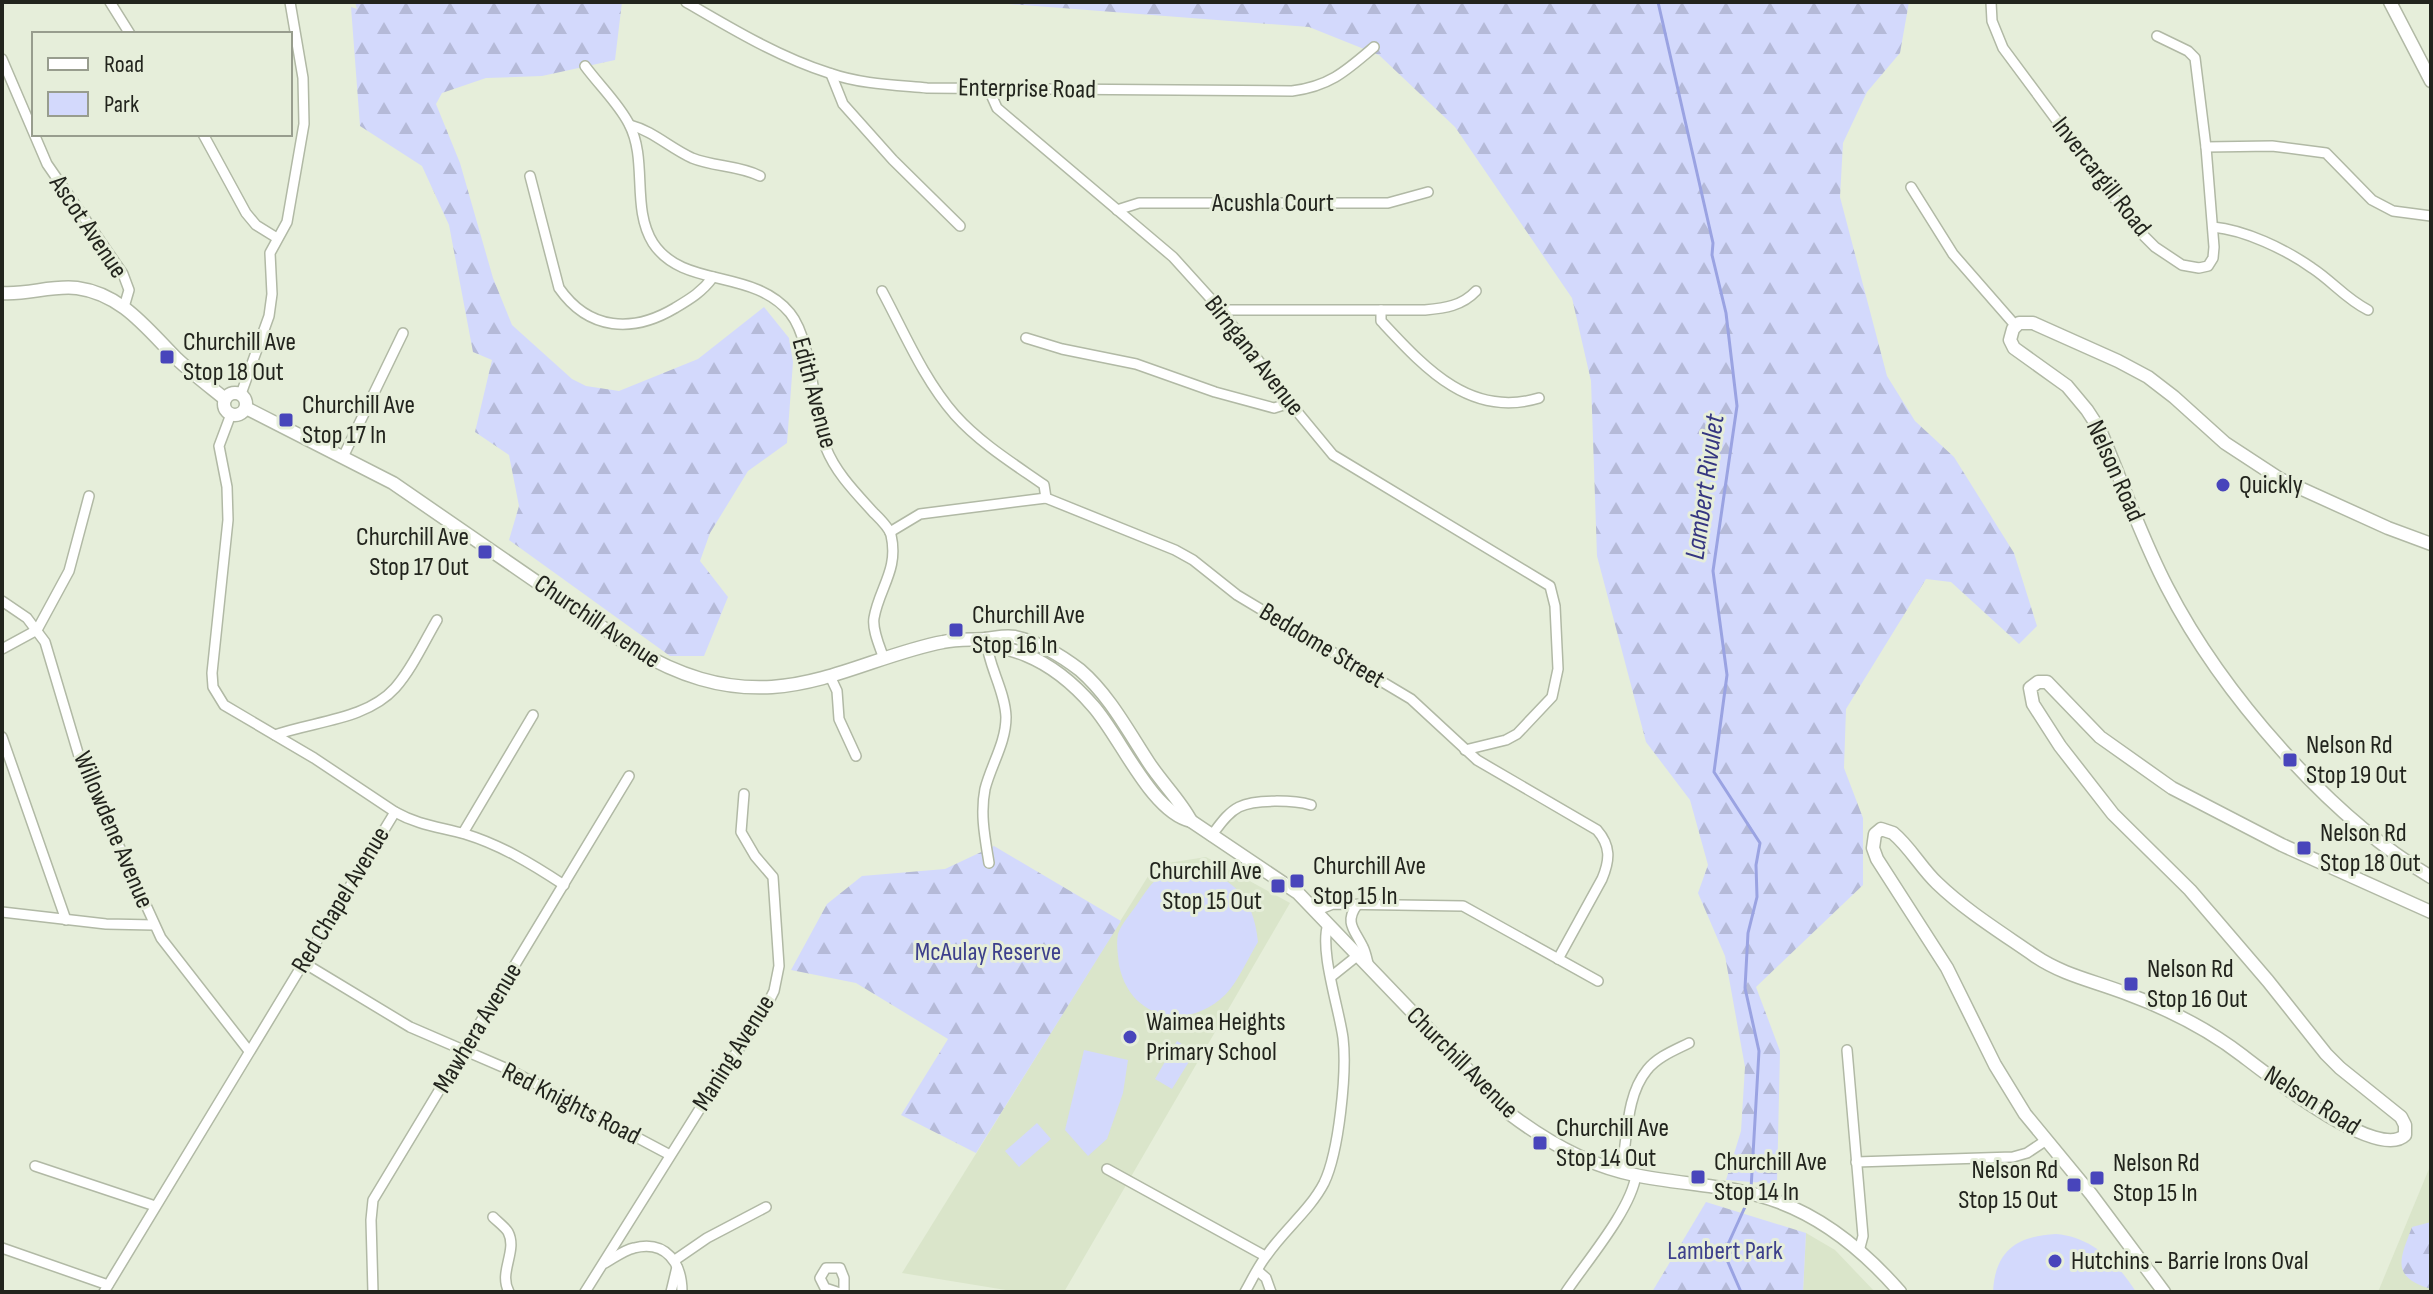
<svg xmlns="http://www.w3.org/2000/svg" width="2433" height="1294" viewBox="0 0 2433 1294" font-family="'Sofia Sans Condensed',sans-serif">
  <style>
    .built { fill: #dae5ca }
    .green { fill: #d3d9fc }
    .forest { fill: url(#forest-firs) }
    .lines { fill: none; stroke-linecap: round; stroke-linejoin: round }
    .stream { stroke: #9aa3e2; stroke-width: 3 }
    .street-casing { stroke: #b1b9a5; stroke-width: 12 }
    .secondary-casing { stroke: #b1b9a5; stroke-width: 15 }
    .street { stroke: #fff; stroke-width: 9 }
    .secondary { stroke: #fff; stroke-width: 12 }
    .poi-dot { fill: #4845bb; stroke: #e6eeda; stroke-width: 3 }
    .labels { text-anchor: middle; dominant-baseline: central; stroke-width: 6; stroke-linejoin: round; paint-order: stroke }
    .street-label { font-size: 26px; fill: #22241d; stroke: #e6eeda }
    .poi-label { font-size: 26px; fill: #22241d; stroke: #e6eeda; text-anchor: start }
    .park-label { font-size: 26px; fill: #3d408c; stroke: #e6eeda }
    .water-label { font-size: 28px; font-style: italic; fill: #353681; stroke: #e6eeda }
  </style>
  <defs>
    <pattern id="forest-firs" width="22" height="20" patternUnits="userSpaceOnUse" patternTransform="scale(2)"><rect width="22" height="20" fill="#d3d9fc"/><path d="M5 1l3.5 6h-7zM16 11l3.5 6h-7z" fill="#b5bad8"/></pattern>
  </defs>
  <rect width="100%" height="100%" fill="#e6eeda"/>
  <g class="built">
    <path d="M1206,857L1290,903L1064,1292H1018L902,1273L1155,865Z"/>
    <path d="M2431,1164V1292H2378Z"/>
    <path d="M1806,1233L1835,1250L1875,1292H1803Z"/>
  </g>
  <g class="green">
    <path d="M1184,868C1230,872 1254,896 1258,942C1248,958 1239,980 1226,994C1188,1032 1130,1020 1119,965C1118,956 1116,943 1118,934C1121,924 1132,912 1138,903C1152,882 1158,873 1184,868Z"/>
    <path d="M1177,1041L1195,1052L1172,1089L1155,1079Z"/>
    <path d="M1084,1050L1128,1060L1123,1093L1107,1139L1088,1156L1065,1130Z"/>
    <path d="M1037,1123L1051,1139L1019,1167L1005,1151Z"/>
    <path d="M2056,1234C2092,1237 2117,1262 2136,1292H1993C1995,1251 2016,1236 2056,1234Z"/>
  </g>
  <g class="forest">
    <path d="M355,2H622L615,60L542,76L486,78L442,93L436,104L460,163L493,278L512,325L572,379L586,386L619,391L698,359L764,307L789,338L793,362L787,443L748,471L710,533L700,561L728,597L704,656H670L509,540L519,506L509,455L475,432L492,360L473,352L449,225L422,166L360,126L351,7L357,9Z"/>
    <path d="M983,2H1909L1900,53L1867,92L1843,143L1840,197L1887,376L1915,421L1954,457L2014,553L2037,626L2019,644L1951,582L1926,579L1846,709L1844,768L1863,818V885L1756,987L1780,1051L1777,1184L1726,1180L1741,1131L1745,1067L1725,956L1698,893L1708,865L1690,800L1646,742L1597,556L1591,381L1572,298L1455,127L1379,55L1309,27Z"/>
    <path d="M994,846L1121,921L976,1153L901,1115L948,1039L856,983L791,970L827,904L862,876L945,869Z"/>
    <path d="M1706,1202L1806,1233L1803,1292H1652Z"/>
    <path d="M2431,1222V1289C2390,1277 2400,1259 2412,1227Z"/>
  </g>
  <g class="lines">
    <g class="stream">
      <path d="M1658,2L1713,243L1712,255L1726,313L1737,406L1713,571L1727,675L1714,772L1760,843L1756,865L1757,897L1748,933L1745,988L1759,1051L1751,1189"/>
      <path d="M1741,1292L1724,1253L1750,1196"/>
    </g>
    <g class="street-casing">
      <g id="street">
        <path d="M110,2L130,34"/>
        <path d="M686,2C732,29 779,57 829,73C860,84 894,85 927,88L1292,91C1330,86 1346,71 1374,47"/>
        <path d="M1991,2L1992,21L2003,48L2138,230L2155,247L2182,265L2199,268L2208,266L2213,258L2214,247L2206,147L2195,58L2188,51L2157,36"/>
        <path d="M2,59L47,164L123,274L129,290L124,307"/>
        <path d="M585,66C599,85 619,104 629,124C648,160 631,208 653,243C683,289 753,268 790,313C813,341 813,413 826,448C836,473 855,492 873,512C879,518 889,527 891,535C899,570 879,588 874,618C872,630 880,647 884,659"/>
        <path d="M831,74L843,104L893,160L960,226"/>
        <path d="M989,90L997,108L1173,257L1221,310L1290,403L1333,455L1550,586L1555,606L1558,669L1552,697L1517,734L1506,740L1465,750"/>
        <path d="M630,125C653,131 670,148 692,158C714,167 738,165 760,176"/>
        <path d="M203,134L246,213L256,225L277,238"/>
        <path d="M2206,147L2272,146L2326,153L2372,200L2393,211L2431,216"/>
        <path d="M530,176L559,288C589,331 633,333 675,308C690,299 702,292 713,277"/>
        <path d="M1911,187L1953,254L2015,325"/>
        <path d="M1117,210L1139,203H1388L1428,192"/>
        <path d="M2213,227C2245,230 2285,249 2312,268C2332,281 2346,299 2368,310"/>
        <path d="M882,291C904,332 924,380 955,415C980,443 1014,464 1044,485L1046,498"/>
        <path d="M1221,310H1425C1445,308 1462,306 1476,291"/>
        <path d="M1381,310V321C1424,367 1470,419 1539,398"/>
        <path d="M1026,338L1062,349L1136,364L1215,392L1274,408L1290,403"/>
        <path d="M241,394L269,316L272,294L270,253L287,222L304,124L303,78L290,2"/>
        <path d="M343,457L403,333"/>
        <path d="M890,532L920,514L1046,498L1175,550L1193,560L1237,595L1411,699L1477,760L1597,830C1611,846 1610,860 1602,879L1558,959"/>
        <path d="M2,601L27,618L45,642L81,763L161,938L249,1051"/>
        <path d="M986,639C988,666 1005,690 1006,717C1006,743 991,765 985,789C980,814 985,838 989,863"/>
        <path d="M2,649L37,630L69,571L89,496"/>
        <path d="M830,676L837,691L839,719L856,756"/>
        <path d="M275,735C314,721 366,720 395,688C412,669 424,642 437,620"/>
        <path d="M2,737L66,920"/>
        <path d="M395,812C418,825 440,827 465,834C501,845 532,864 564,885"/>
        <path d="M463,833L533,715"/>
        <path d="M1211,836C1219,826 1227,813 1239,807C1255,799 1294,800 1311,805"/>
        <path d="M1357,905C1344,923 1355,930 1363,947C1366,953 1367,960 1369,967"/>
        <path d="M1315,911L1333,904L1463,906L1598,981"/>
        <path d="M2,912L106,924L154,925"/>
        <path d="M304,963L410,1027L512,1071L670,1155"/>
        <path d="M1332,976L1357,956"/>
        <path d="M1847,1050L1863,1236L1859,1251"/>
        <path d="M1856,1162L2013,1157L2027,1153L2045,1141"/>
        <path d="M35,1166L155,1206"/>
        <path d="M1107,1169L1265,1256"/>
        <path d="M1621,1172C1628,1139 1625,1097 1647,1070C1657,1057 1675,1050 1689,1043"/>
        <path d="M493,1217C498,1222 505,1227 508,1232C518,1251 498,1272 509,1292"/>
        <path d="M2,1248L108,1285"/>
        <path d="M675,1260L707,1238L766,1207"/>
        <path d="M605,1263C614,1258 624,1250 634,1248C666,1240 682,1263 682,1292"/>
        <path d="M1258,1271L1266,1278L1271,1292"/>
        <path d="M104,1292L395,812L314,758L224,705L213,687L212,673L228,520L227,487L219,446L231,414"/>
        <path d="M373,1292L371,1220L373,1200L629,776"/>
        <path d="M585,1292L721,1075L762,1015L774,991L779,966L773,877L755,856L741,832L744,794"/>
        <path d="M671,1292L677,1267"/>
        <path d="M837,1292L825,1288L820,1278L826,1268H840L844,1278V1292"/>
        <path d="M1245,1292C1252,1280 1258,1266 1267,1255C1284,1230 1310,1210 1324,1183C1339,1152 1347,1072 1343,1038C1339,1008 1319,950 1328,924"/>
        <path d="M1566,1292C1586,1262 1631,1210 1636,1175"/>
      </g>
    </g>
    <g class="secondary-casing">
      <g id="secondary">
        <path d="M2390,2L2431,81"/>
        <path d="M2,293C27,295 52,285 77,288C122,294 147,329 177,359C192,373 209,386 225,399"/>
        <circle cx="235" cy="404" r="11"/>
        <path d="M246,408L393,483L634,649C678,675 721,690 772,687C832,683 885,653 943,642C957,639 971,640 985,639C996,638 1004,635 1015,637C1038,642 1062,656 1080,670C1109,695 1128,731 1149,763C1162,783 1180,800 1191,821"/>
        <path d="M2431,544L2388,528L2280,479L2225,443L2174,397L2148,377L2118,361L2033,323H2019L2013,329L2010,340L2014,348L2067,386L2087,410L2100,430C2122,482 2141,537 2167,587C2221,692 2329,817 2431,877"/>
        <path d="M986,639C998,648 1012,649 1026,655C1053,666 1074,684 1093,706C1120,736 1151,812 1191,821L1298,893L1510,1114C1547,1142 1589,1166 1635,1175C1682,1185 1734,1185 1779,1202C1827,1220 1867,1254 1900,1292"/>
        <path d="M2164,1292L2091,1194L2025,1114L1995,1065L1947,968L1877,859L1873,848L1875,834L1881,829L1893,833C1910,847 1921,868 1937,883C1966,911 2002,933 2035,956C2063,975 2094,981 2125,993C2166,1008 2208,1029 2243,1056C2268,1075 2378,1162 2405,1135V1125L2401,1117L2340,1068L2326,1054L2268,981L2190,890L2113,814L2060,746L2033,704L2030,688L2038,682H2047L2100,737L2172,788L2282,845L2431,912"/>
      </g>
    </g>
    <use href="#street" class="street"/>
    <use href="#secondary" class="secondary"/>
  </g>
  <g class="poi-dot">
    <rect x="159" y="349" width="16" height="16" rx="4"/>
    <rect x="278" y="412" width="16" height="16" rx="4"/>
    <circle cx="2223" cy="485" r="8"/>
    <rect x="477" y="544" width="16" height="16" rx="4"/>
    <rect x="948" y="622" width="16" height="16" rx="4"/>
    <rect x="2282" y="752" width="16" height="16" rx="4"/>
    <rect x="2296" y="840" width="16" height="16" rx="4"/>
    <rect x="1289" y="873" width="16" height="16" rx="4"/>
    <rect x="1270" y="878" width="16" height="16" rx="4"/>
    <rect x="2123" y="976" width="16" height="16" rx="4"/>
    <circle cx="1130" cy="1037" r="8"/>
    <rect x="1532" y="1135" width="16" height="16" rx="4"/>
    <rect x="1690" y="1169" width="16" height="16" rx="4"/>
    <rect x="2089" y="1170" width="16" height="16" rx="4"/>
    <rect x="2066" y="1177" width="16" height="16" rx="4"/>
    <circle cx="2055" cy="1261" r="8"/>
  </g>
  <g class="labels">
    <g class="street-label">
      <text transform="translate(1027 89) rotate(1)">Enterprise Road</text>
      <text transform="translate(2101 177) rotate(52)">Invercargill Road</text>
      <text x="1273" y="203">Acushla Court</text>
      <text transform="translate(88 227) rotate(56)">Ascot Avenue</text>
      <text transform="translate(1254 356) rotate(52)">Birngana Avenue</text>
      <text transform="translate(814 393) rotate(75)">Edith Avenue</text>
      <text transform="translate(2115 471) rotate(66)">Nelson Road</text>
      <text transform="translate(597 622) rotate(34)">Churchill Avenue</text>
      <text transform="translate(1322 646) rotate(31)">Beddome Street</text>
      <text transform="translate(113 830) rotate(67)">Willowdene Avenue</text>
      <text transform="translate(341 900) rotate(-59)">Red Chapel Avenue</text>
      <text transform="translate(478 1028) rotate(-59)">Mawhera Avenue</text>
      <text transform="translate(734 1053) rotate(-58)">Maning Avenue</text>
      <text transform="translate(1462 1063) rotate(45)">Churchill Avenue</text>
      <text transform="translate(2312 1101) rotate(32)">Nelson Road</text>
      <text transform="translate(571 1104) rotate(27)">Red Knights Road</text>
    </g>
    <g class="poi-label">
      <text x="183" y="342">Churchill Ave<tspan x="183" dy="30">Stop 18 Out</tspan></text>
      <text x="302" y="405">Churchill Ave<tspan x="302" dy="30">Stop 17 In</tspan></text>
      <text x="2239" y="485">Quickly</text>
      <text x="469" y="537" text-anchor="end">Churchill Ave<tspan x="469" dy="30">Stop 17 Out</tspan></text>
      <text x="972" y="615">Churchill Ave<tspan x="972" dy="30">Stop 16 In</tspan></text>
      <text x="2306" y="745">Nelson Rd<tspan x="2306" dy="30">Stop 19 Out</tspan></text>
      <text x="2320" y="833">Nelson Rd<tspan x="2320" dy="30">Stop 18 Out</tspan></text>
      <text x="1313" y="866">Churchill Ave<tspan x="1313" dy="30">Stop 15 In</tspan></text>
      <text x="1262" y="871" text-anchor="end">Churchill Ave<tspan x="1262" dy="30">Stop 15 Out</tspan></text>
      <text x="2147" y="969">Nelson Rd<tspan x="2147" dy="30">Stop 16 Out</tspan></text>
      <text x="1146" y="1022">Waimea Heights<tspan x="1146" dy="30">Primary School</tspan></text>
      <text x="1556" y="1128">Churchill Ave<tspan x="1556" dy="30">Stop 14 Out</tspan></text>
      <text x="1714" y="1162">Churchill Ave<tspan x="1714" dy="30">Stop 14 In</tspan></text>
      <text x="2113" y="1163">Nelson Rd<tspan x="2113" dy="30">Stop 15 In</tspan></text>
      <text x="2058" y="1170" text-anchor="end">Nelson Rd<tspan x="2058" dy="30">Stop 15 Out</tspan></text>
      <text x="2071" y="1261">Hutchins - Barrie Irons Oval</text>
    </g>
    <g class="park-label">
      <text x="988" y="952">McAulay Reserve</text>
      <text x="1725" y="1251">Lambert Park</text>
    </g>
    <g class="water-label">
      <text transform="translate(1705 487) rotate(-82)">Lambert Rivulet</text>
    </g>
  </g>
  <rect width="2433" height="1294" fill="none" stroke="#22241d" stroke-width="8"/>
  <rect x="32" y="32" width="260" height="104" fill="#e6eeda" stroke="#989d8e" stroke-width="2"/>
  <rect x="48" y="58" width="40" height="12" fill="#ffffff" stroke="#989d8e" stroke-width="2"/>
  <text x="104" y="72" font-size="24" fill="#22241d">Road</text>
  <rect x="48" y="92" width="40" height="24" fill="#d3d9fc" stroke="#989d8e" stroke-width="2"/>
  <text x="104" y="112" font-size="24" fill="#22241d">Park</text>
</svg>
